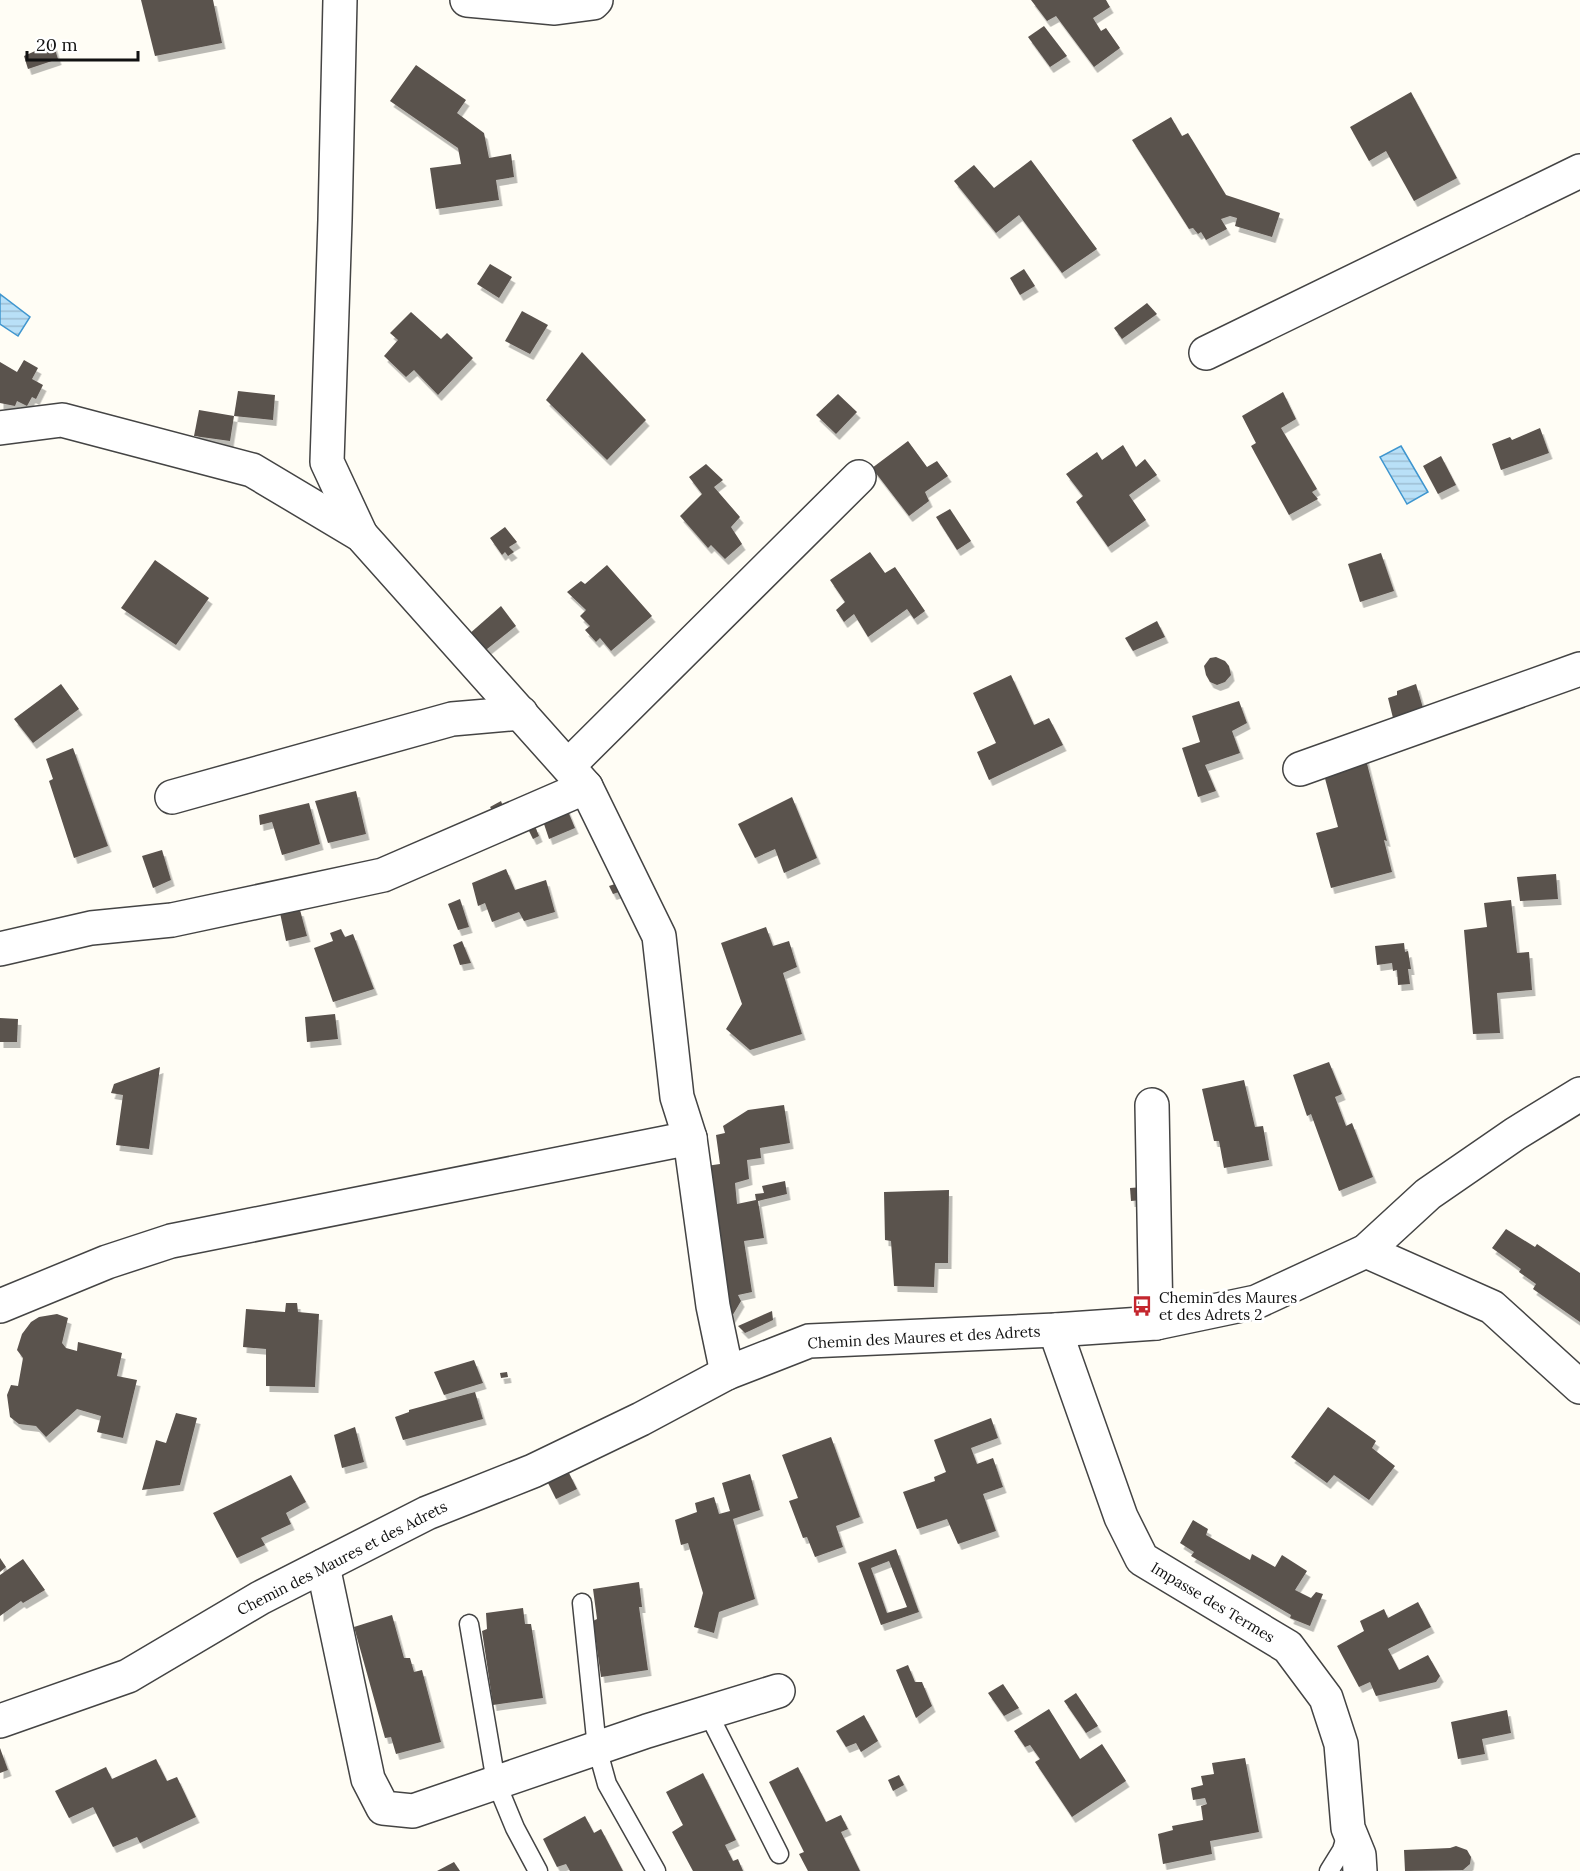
<svg xmlns="http://www.w3.org/2000/svg" width="1580" height="1871" viewBox="0 0 1580 1871" font-family="Lora,serif">
  <style>
    .water { fill: url(#water-rules); stroke: #3f96cf; stroke-width: 1.5 }
    .building { fill: #5a524d; fill-rule: evenodd; filter: url(#shadow) }
    .lines { fill: none; stroke-linecap: round; stroke-linejoin: round }
    .service-casing { stroke: #444; stroke-width: 21 }
    .minor-casing { stroke: #444; stroke-width: 36 }
    .service { stroke: #fff; stroke-width: 18 }
    .minor { stroke: #fff; stroke-width: 33 }
    .labels { text-anchor: middle; dominant-baseline: central; stroke-width: 6; stroke-linejoin: round; paint-order: stroke }
    .poi-label { font-size: 15px; fill: #111; stroke: #fff; text-anchor: start }
    .street-label { font-size: 15px; fill: #111; stroke: #fff }
  </style>
  <defs>
    <pattern id="water-rules" width="6" height="5" patternUnits="userSpaceOnUse" patternTransform="scale(1.5)"><rect width="6" height="5" fill="#b9e0f7"/><path d="M0 2.5h6" fill="none" stroke="#9ebfd3"/></pattern>
    <filter id="shadow"><feDropShadow dx="3.5" dy="6" stdDeviation="0" flood-color="#0004"/></filter>
  </defs>
  <rect width="100%" height="100%" fill="#fffdf5"/>
  <g class="water">
    <path d="M0,294L30,317L18,336L0,324Z"/>
    <path d="M1401,446L1428,492L1407,504L1380,457Z"/>
  </g>
  <g class="building">
    <path d="M141,0H213L222,43L155,56Z"/>
    <path d="M1031,0H1106L1110,7L1093,18L1101,31L1106,28L1120,48L1094,67L1056,16L1047,21Z"/>
    <path d="M1044,26L1067,56L1050,67L1028,37Z"/>
    <path d="M53,43L58,59L28,69L24,56Z"/>
    <path d="M416,65L466,100L457,113L484,133L489,158L511,154L514,177L496,180L499,200L436,209L430,168L461,164L458,148L390,101Z"/>
    <path d="M1411,92L1457,178L1414,201L1386,151L1369,161L1350,127Z"/>
    <path d="M1171,117L1182,136L1188,133L1226,195L1280,213L1272,237L1235,226L1237,218L1230,216L1221,219L1227,229L1206,240L1201,232L1198,234L1193,228L1189,229L1132,140Z"/>
    <path d="M1031,160L1097,249L1062,273L1019,215L996,233L954,181L974,165L994,188Z"/>
    <path d="M490,264L512,277L499,298L477,284Z"/>
    <path d="M1024,269L1035,286L1020,295L1010,278Z"/>
    <path d="M1147,303L1157,314L1122,339L1114,328Z"/>
    <path d="M522,311L548,325L530,354L505,341Z"/>
    <path d="M411,312L441,339L447,333L473,358L438,395L414,370L406,377L384,356L398,340L390,333Z"/>
    <path d="M582,352L646,420L607,460L546,400Z"/>
    <path d="M24,360L38,368L32,379L43,385L36,399L32,397L27,406L17,401L15,406L0,403V362L17,372Z"/>
    <path d="M238,391L275,395L273,420L234,416Z"/>
    <path d="M1283,392L1296,419L1281,428L1317,489L1312,492L1318,499L1289,515L1251,446L1256,443L1242,416Z"/>
    <path d="M838,394L857,412L836,434L816,415Z"/>
    <path d="M199,410L234,416L230,441L194,436Z"/>
    <path d="M1540,428L1549,453L1501,470L1492,444L1510,437L1512,440Z"/>
    <path d="M908,441L927,467L937,461L948,476L925,492L929,501L909,516L872,468Z"/>
    <path d="M1123,445L1136,467L1145,459L1157,475L1129,495L1146,520L1108,547L1076,502L1083,496L1066,474L1097,452L1102,460Z"/>
    <path d="M1441,456L1456,485L1438,494L1423,466Z"/>
    <path d="M706,464L723,480L714,487L740,517L731,527L742,544L725,559L711,545L708,548L680,516L702,494L689,477Z"/>
    <path d="M950,509L971,541L957,550L936,517Z"/>
    <path d="M505,527L517,542L509,547L514,552L508,556L505,552L502,555L490,538Z"/>
    <path d="M870,552L885,573L895,567L925,611L914,619L907,609L868,637L854,614L844,622L836,610L845,602L830,580Z"/>
    <path d="M1381,553L1394,591L1360,602L1348,564Z"/>
    <path d="M155,560L209,598L176,645L121,608Z"/>
    <path d="M607,565L652,616L611,651L600,638L596,642L585,630L590,626L580,616L586,610L567,592L581,581L585,584Z"/>
    <path d="M501,606L516,626L482,653L468,635Z"/>
    <path d="M1157,621L1165,637L1133,651L1125,638Z"/>
    <path d="M1216,657L1225,661L1229,666L1231,675L1225,682L1217,685L1210,682L1206,675L1204,666L1210,658Z"/>
    <path d="M1011,675L1034,725L1049,718L1063,745L989,780L977,752L996,743L973,693Z"/>
    <path d="M61,684L79,709L33,743L14,719Z"/>
    <path d="M1416,684L1423,708L1393,718L1388,698L1397,695V691Z"/>
    <path d="M1239,701L1247,723L1232,731L1240,753L1205,765L1216,791L1198,797L1182,748L1200,742L1192,716Z"/>
    <path d="M73,748L108,846L74,858L49,781L53,779L46,759Z"/>
    <path d="M1365,756L1387,841L1384,840L1392,872L1331,888L1316,833L1338,827L1323,771Z"/>
    <path d="M356,791L366,834L328,843L315,801Z"/>
    <path d="M792,797L817,858L784,873L775,849L755,858L738,824Z"/>
    <path d="M501,801L504,809L495,814L490,807Z"/>
    <path d="M309,803L320,844L282,855L272,822L260,825L259,815Z"/>
    <path d="M565,804L575,828L549,839L541,815Z"/>
    <path d="M535,826L539,836L533,839L528,829Z"/>
    <path d="M162,850L171,880L153,888L142,856Z"/>
    <path d="M506,869L515,890L546,880L555,912L524,921L519,912L492,922L485,903L478,906L472,883Z"/>
    <path d="M1556,874L1558,899L1520,901L1517,877Z"/>
    <path d="M615,884L619,892L613,894L609,886Z"/>
    <path d="M460,899L469,927L458,930L448,904Z"/>
    <path d="M1511,900L1517,953L1529,952L1532,990L1497,993L1500,1033L1473,1034L1464,930L1487,927L1484,903Z"/>
    <path d="M300,910L307,936L286,941L280,913Z"/>
    <path d="M766,927L773,946L789,941L797,967L783,973L802,1034L750,1050L726,1029L742,1004L721,943Z"/>
    <path d="M341,929L345,937L353,934L374,989L333,1002L314,948L333,941L330,933Z"/>
    <path d="M462,941L471,963L460,965L453,945Z"/>
    <path d="M1404,943L1405,952L1408,951L1411,969H1408L1410,984L1398,985L1397,970L1393,971L1392,963L1377,965L1375,946Z"/>
    <path d="M335,1014L338,1039L307,1042L305,1017Z"/>
    <path d="M0,1018L18,1019L17,1042H0Z"/>
    <path d="M1329,1062L1342,1094L1335,1097L1346,1126L1352,1123L1373,1177L1339,1191L1311,1114L1307,1116L1293,1075Z"/>
    <path d="M160,1067L149,1149L116,1145L123,1095L111,1093L114,1084Z"/>
    <path d="M1244,1080L1255,1127L1263,1126L1269,1160L1224,1168L1219,1141H1214L1202,1089Z"/>
    <path d="M784,1105L790,1143L760,1148L761,1158L747,1160L749,1179L735,1183L737,1204L756,1200L755,1194L764,1193L762,1186L785,1181L787,1194L758,1201L764,1238L744,1241L752,1292L738,1295L741,1301L731,1318L706,1166L720,1164L716,1135L725,1133L723,1126L748,1110Z"/>
    <path d="M1143,1187L1142,1200L1131,1201L1130,1188Z"/>
    <path d="M949,1190L948,1263H935L934,1287L894,1286L891,1241L885,1240L884,1192Z"/>
    <path d="M1506,1229L1535,1247L1537,1244L1580,1273V1322L1533,1289L1536,1284L1519,1272L1521,1269L1492,1248Z"/>
    <path d="M286,1303H297L298,1312L319,1314L315,1387L266,1386V1349L243,1347L246,1309L285,1312Z"/>
    <path d="M772,1311L773,1320L745,1333L738,1326Z"/>
    <path d="M57,1314L68,1318L62,1343L66,1348L77,1351L78,1342L122,1353L117,1376L137,1380L123,1438L97,1432L101,1416L77,1409L46,1437L36,1426L19,1424L10,1417L7,1395L11,1385L18,1386L23,1358L17,1350L22,1334L31,1322L39,1317Z"/>
    <path d="M474,1360L483,1383L444,1395L434,1372Z"/>
    <path d="M507,1372L508,1377L501,1378L500,1373Z"/>
    <path d="M475,1392L483,1419L403,1440L395,1417L409,1412V1410Z"/>
    <path d="M1328,1407L1376,1441L1372,1448L1395,1466L1369,1500L1334,1475L1327,1483L1291,1457Z"/>
    <path d="M176,1413L197,1418L180,1485L142,1490L156,1440L166,1443Z"/>
    <path d="M991,1418L998,1438L971,1448L977,1464L993,1458L1003,1487L983,1494L996,1531L958,1544L947,1519L917,1529L903,1492L935,1481L934,1477L946,1472L934,1440Z"/>
    <path d="M355,1427L364,1462L342,1468L334,1435Z"/>
    <path d="M831,1437L860,1517L836,1526L843,1547L815,1557L807,1537L803,1538L789,1501L798,1498L782,1455Z"/>
    <path d="M569,1473L577,1489L556,1499L548,1483Z"/>
    <path d="M750,1474L760,1510L733,1519L755,1599L719,1612L714,1633L694,1627L703,1593L688,1543L681,1545L675,1520L697,1512L695,1503L714,1497L719,1514L730,1511L722,1483Z"/>
    <path d="M291,1475L306,1502L286,1513L291,1524L261,1538L265,1545L237,1558L213,1513Z"/>
    <path d="M1193,1520L1208,1529L1206,1535L1250,1560L1252,1554L1275,1567L1282,1555L1307,1571L1295,1590L1311,1598L1316,1592L1323,1594L1310,1626L1290,1618L1291,1615L1191,1556L1194,1552L1180,1543Z"/>
    <path d="M896,1549L919,1612L881,1625L858,1563ZM889,1561L907,1607L887,1613L871,1568Z"/>
    <path d="M0,1558L6,1567L0,1572Z"/>
    <path d="M23,1559L45,1590L23,1603L21,1601L0,1616V1575Z"/>
    <path d="M639,1582L642,1607H639L648,1670L601,1677L593,1621L597,1619L593,1589Z"/>
    <path d="M1418,1602L1431,1627L1388,1649L1399,1670L1428,1655L1440,1676L1436,1682L1376,1696L1370,1682L1359,1687L1337,1646L1364,1631L1360,1621L1384,1609L1388,1618Z"/>
    <path d="M523,1608L525,1624H531L543,1698L493,1705L482,1631L487,1629L486,1613Z"/>
    <path d="M392,1615L404,1658H410L414,1672L422,1670L441,1742L396,1754L391,1737L385,1738L354,1627Z"/>
    <path d="M908,1665L915,1682H922L932,1706L916,1718L896,1670Z"/>
    <path d="M1003,1684L1019,1708L1004,1716L988,1693Z"/>
    <path d="M1076,1693L1098,1726L1086,1733L1064,1701Z"/>
    <path d="M1049,1709L1080,1759L1102,1744L1126,1781L1072,1817L1035,1762L1040,1759L1030,1745L1025,1747L1014,1731Z"/>
    <path d="M1507,1710L1511,1733L1482,1739L1485,1754L1458,1759L1451,1722Z"/>
    <path d="M864,1715L878,1741L861,1752L856,1743L846,1747L836,1731Z"/>
    <path d="M0,1748L8,1770L0,1773Z"/>
    <path d="M1245,1758L1259,1832L1210,1841L1212,1854L1163,1864L1158,1834L1173,1830L1172,1826L1203,1820L1201,1806L1207,1804L1205,1798L1193,1800L1191,1788L1203,1785L1201,1776L1214,1774L1212,1763Z"/>
    <path d="M156,1759L167,1781L177,1777L196,1817L140,1843L137,1837L113,1847L93,1807L69,1818L55,1791L106,1767L112,1779Z"/>
    <path d="M798,1767L826,1822L841,1815L848,1829L841,1832L860,1871H808L799,1854L804,1852L769,1782Z"/>
    <path d="M703,1773L736,1840L725,1845L733,1861L738,1859L743,1871H693L672,1832L683,1825L666,1792Z"/>
    <path d="M899,1775L904,1785L893,1791L888,1780Z"/>
    <path d="M585,1816L594,1833L601,1829L623,1871H570L566,1864L557,1867L543,1839Z"/>
    <path d="M1456,1846L1467,1850L1471,1857L1470,1864L1463,1870L1405,1871L1404,1850L1450,1848Z"/>
    <path d="M454,1862L460,1871H437Z"/>
  </g>
  <g class="lines">
    <g class="service-casing">
      <g id="service">
        <path d="M582,1603L597,1748L607,1784L656,1871"/>
        <path d="M469,1624L496,1782L515,1828L538,1871"/>
        <path d="M708,1713L779,1854"/>
        <path d="M1329,1871L1342,1850L1348,1830"/>
      </g>
    </g>
    <g class="minor-casing">
      <g id="minor">
        <path d="M340,0L335,220L327,462L361,535"/>
        <path d="M467,0L555,8L593,3L596,0"/>
        <path d="M1206,353L1580,171"/>
        <path d="M0,428L62,420L252,470L361,535L586,787L659,936L677,1097L690,1138L713,1306L727,1373"/>
        <path d="M568,766L859,477"/>
        <path d="M1300,769L1580,669"/>
        <path d="M172,797L452,719L521,713"/>
        <path d="M0,949L91,928L172,920L383,875L586,787"/>
        <path d="M1152,1105L1156,1323"/>
        <path d="M1366,1251L1492,1307L1580,1387"/>
        <path d="M0,1306L107,1262L171,1241L690,1138"/>
        <path d="M1055,1330L1121,1517L1142,1559L1288,1647L1326,1698L1341,1744L1348,1828L1359,1855L1360,1871"/>
        <path d="M323,1566L368,1779L383,1808L413,1811L647,1731L778,1691"/>
        <path d="M0,1721L128,1676L260,1598L427,1513L533,1471L641,1419L727,1373L809,1341L1055,1330L1156,1323L1256,1302L1366,1251L1428,1194L1515,1134L1580,1094"/>
      </g>
    </g>
    <use href="#service" class="service"/>
    <use href="#minor" class="minor"/>
  </g>
  <defs>
    <g id="bus-bare" transform="scale(1.62)"><path d="M-5-6H5V4H4V6H2V4H-2V6H-4V4H-5ZM-3.5-4V0h7V-4ZM-3.5 1.2v1.5H-2V1.2ZM2 1.2v1.5H3.5V1.2Z" fill="#c4262e" stroke="#fff" stroke-width="2.5" paint-order="stroke"/></g>
  </defs>
  <g fill-rule="evenodd">
    <use href="#bus-bare" x="1142" y="1306"/>
  </g>
  <g class="labels">
    <g class="poi-label">
      <text x="1159" y="1297">Chemin des Maures<tspan x="1159" dy="17">et des Adrets 2</tspan></text>
    </g>
    <g class="street-label">
      <text transform="translate(924 1337) rotate(-3)">Chemin des Maures et des Adrets</text>
      <text transform="translate(342 1558) rotate(-27)">Chemin des Maures et des Adrets</text>
      <text transform="translate(1213 1602) rotate(31)">Impasse des Termes</text>
    </g>
  </g>
  <path d="M27 51v9h111v-9" fill="none" stroke="#111111" stroke-width="3"/>
  <text x="36" y="51" font-size="18" fill="#111111" stroke="#ffffff" stroke-width="4.5" paint-order="stroke">20 m</text>
</svg>
